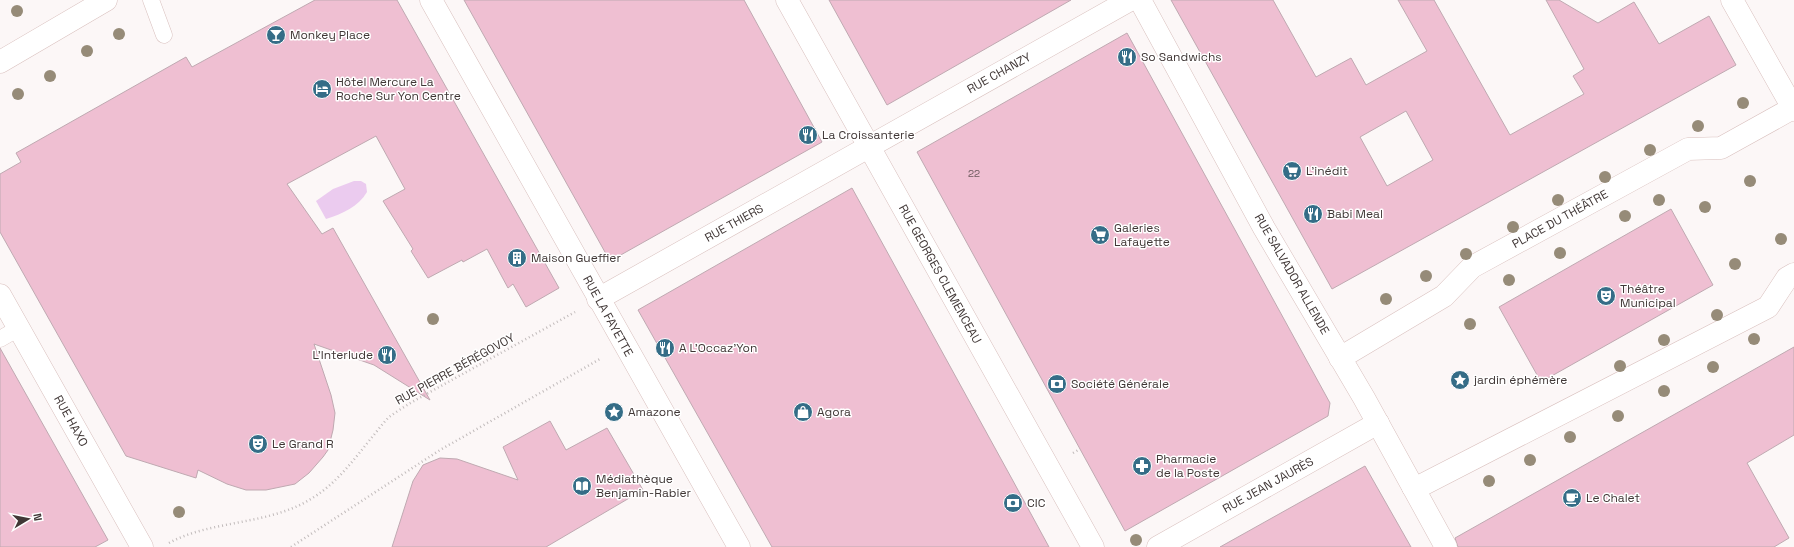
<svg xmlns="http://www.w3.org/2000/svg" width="1794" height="547" viewBox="0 0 1794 547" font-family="'Space Grotesk',sans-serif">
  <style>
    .water { fill: #ebcbef }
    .building { fill: #efbfd2; stroke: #bfa9b1; fill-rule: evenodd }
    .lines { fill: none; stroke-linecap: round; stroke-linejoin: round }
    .service-casing { stroke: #d9c0be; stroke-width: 17 }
    .minor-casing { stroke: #d9c0be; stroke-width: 23 }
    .tertiary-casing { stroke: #d9c0be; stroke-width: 23 }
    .secondary-casing { stroke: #d9c0be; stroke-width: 23 }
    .path { stroke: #c1bbbb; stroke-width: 2.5; stroke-dasharray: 1 3; stroke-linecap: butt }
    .service { stroke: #fff; stroke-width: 16 }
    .minor { stroke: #fff; stroke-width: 22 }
    .tertiary { stroke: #fff; stroke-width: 22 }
    .secondary { stroke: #fff; stroke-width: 22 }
    .tree { fill: #968b78 }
    .labels { text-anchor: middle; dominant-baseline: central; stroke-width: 3; stroke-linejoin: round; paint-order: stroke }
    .number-label { font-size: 10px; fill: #6c595d }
    .poi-label { font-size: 12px; fill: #403736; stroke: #fff; text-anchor: start }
    .street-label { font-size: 12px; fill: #403736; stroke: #fff }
  </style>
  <rect width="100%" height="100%" fill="#fcf7f7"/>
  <path class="water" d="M354,181H361L366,184L367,192C359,206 342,214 326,219L316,201L333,189Z"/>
  <g class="building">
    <path d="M315,0H397L559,288L526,307L513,284L508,288L487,249L463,262L462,260L428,278L411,251L413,249L383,201L405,189L376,136L287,184L322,234L333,228L430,400L374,365L314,344L331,395L335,413L333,430L328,450L323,457L309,473L295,484L266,490H246L227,484L198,470L196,478L126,456L0,232V174L21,162L16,153L186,57L192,67Z"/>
    <path d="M464,0H744L822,142L610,261Z"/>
    <path d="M829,0H1071L887,105Z"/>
    <path d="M1171,0H1273L1316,77L1351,58L1366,85L1427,51L1398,0H1434L1510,135L1584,94L1573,76L1584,69L1546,0H1559L1598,23L1634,2L1659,44L1709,16L1736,65L1332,289ZM1406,111L1433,160L1387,186L1360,137Z"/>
    <path d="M1127,33L1330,403L1328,416L1125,531L917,152Z"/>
    <path d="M852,188L1012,479L1049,547H772L638,310Z"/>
    <path d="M1671,209L1713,285L1541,382L1499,307Z"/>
    <path d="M1794,347V435L1747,463L1789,538L1774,547H1458L1455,538Z"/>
    <path d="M0,348L108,540L95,547H0Z"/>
    <path d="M550,421L566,450L607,428L643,490L546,547H392L413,481L423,465L440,458L457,459L518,480L503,447Z"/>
    <path d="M1365,466L1411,547H1220Z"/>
  </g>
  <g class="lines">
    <g class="service-casing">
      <g id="service">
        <path d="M151,0L164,35"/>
        <path d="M0,339L19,328"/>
      </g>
    </g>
    <g class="minor-casing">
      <g id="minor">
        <path d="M787,0L1093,547"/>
        <path d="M1732,0L1794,110"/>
        <path d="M0,295L142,547"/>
        <path d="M598,299L1130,0"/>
        <path d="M1340,358L1444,296L1472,267L1688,149L1721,148L1793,108"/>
        <path d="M1413,487L1422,485L1768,307L1787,278L1794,274"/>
        <path d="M1158,547L1378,423"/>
      </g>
    </g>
    <g class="tertiary-casing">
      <g id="tertiary">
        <path d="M431,0L739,547"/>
        <path d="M1140,0L1264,228L1364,398L1446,547"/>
      </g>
    </g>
    <g class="secondary-casing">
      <path id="secondary" d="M0,62L106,0"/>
    </g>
    <g class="path">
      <path d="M1073,453L1080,449"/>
      <path d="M169,543C213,519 270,526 314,497C338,482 355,458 373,436C378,430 383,423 389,417C396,412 404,407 412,402L575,312"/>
      <path d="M291,547L440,450L600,359"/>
    </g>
    <use href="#service" class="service"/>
    <use href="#minor" class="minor"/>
    <use href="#tertiary" class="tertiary"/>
    <use href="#secondary" class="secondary"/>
  </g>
  <g class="tree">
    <circle cx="17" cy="11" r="6"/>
    <circle cx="119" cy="34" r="6"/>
    <circle cx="87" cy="51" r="6"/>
    <circle cx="50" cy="76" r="6"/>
    <circle cx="18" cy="94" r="6"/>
    <circle cx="1743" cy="103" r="6"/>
    <circle cx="1698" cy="126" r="6"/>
    <circle cx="1650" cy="150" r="6"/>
    <circle cx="1605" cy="177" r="6"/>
    <circle cx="1750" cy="181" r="6"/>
    <circle cx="1558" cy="200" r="6"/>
    <circle cx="1659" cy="200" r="6"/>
    <circle cx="1705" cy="207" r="6"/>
    <circle cx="1625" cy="216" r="6"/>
    <circle cx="1513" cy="227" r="6"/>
    <circle cx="1781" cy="239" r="6"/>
    <circle cx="1560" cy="253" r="6"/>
    <circle cx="1466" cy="254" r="6"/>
    <circle cx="1735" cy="264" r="6"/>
    <circle cx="1426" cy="276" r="6"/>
    <circle cx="1509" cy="280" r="6"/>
    <circle cx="1386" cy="299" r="6"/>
    <circle cx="1717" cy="315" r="6"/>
    <circle cx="433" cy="319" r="6"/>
    <circle cx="1470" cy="324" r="6"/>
    <circle cx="1754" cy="339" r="6"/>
    <circle cx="1664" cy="340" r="6"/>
    <circle cx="1620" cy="366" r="6"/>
    <circle cx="1713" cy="367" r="6"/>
    <circle cx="1664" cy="391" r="6"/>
    <circle cx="1618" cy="416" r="6"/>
    <circle cx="1570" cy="437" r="6"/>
    <circle cx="1530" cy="460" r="6"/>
    <circle cx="1489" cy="481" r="6"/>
    <circle cx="179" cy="512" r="6"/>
    <circle cx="1136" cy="540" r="6"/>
  </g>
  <defs>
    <g id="bar-disc" transform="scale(1)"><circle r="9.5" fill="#356d87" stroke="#fff"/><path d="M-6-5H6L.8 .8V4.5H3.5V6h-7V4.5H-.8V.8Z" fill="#fff"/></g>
    <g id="restaurant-disc" transform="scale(1)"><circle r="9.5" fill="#356d87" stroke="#fff"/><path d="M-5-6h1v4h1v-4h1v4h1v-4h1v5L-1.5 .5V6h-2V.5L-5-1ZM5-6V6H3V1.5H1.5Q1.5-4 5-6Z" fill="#fff"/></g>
    <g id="hotel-disc" transform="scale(1)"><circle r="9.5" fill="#356d87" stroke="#fff"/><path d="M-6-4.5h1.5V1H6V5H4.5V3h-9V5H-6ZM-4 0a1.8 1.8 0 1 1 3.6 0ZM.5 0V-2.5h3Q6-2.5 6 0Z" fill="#fff"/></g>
    <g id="supermarket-disc" transform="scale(1)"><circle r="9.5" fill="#356d87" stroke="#fff"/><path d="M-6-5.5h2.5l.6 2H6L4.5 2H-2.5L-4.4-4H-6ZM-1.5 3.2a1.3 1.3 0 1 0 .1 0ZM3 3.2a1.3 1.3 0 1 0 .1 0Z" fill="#fff"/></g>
    <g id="building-disc" transform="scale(1)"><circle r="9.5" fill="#356d87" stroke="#fff"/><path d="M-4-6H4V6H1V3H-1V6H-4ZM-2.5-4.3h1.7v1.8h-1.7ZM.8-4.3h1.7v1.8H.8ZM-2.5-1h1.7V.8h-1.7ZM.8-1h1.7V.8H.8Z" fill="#fff"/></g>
    <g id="theatre-disc" transform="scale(1)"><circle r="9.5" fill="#356d87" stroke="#fff"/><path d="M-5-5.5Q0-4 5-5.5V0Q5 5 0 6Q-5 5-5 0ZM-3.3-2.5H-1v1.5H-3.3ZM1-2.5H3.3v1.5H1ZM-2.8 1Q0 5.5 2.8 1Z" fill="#fff"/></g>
    <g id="sight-disc" transform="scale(1)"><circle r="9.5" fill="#356d87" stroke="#fff"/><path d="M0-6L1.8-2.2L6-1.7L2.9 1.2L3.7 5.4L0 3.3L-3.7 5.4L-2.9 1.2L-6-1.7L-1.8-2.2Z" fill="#fff"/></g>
    <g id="bank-disc" transform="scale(1)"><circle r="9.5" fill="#356d87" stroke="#fff"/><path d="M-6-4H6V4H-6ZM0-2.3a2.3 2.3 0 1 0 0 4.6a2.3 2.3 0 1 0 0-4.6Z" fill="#fff"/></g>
    <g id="shop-disc" transform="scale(1)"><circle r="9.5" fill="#356d87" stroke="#fff"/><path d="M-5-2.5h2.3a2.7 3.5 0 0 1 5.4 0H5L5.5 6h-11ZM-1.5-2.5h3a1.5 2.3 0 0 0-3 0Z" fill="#fff"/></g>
    <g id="pharmacy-disc" transform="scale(1)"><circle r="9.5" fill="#356d87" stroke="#fff"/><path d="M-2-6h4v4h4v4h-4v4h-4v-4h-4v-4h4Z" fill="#fff"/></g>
    <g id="library-disc" transform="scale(1)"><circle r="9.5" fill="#356d87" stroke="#fff"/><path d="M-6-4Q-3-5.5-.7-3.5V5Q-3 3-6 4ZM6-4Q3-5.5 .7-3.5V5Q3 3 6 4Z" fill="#fff"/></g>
    <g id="cafe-disc" transform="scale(1)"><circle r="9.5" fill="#356d87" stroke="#fff"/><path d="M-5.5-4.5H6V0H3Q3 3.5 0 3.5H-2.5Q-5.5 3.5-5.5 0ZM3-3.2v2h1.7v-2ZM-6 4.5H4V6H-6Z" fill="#fff"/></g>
  </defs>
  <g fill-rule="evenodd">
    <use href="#bar-disc" x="276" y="35"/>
    <use href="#restaurant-disc" x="1127" y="57"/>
    <use href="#hotel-disc" x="322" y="89"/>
    <use href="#restaurant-disc" x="808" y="135"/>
    <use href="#supermarket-disc" x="1292" y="171"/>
    <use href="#restaurant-disc" x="1313" y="214"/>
    <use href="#supermarket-disc" x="1100" y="235"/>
    <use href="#building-disc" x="517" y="258"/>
    <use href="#theatre-disc" x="1606" y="296"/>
    <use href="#restaurant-disc" x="665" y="348"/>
    <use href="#restaurant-disc" x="387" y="355"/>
    <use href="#sight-disc" x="1460" y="380"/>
    <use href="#bank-disc" x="1057" y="384"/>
    <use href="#sight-disc" x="614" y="412"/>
    <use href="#shop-disc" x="803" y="412"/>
    <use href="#theatre-disc" x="258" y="444"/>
    <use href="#pharmacy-disc" x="1142" y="466"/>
    <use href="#library-disc" x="582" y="486"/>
    <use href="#cafe-disc" x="1572" y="498"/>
    <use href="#bank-disc" x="1013" y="503"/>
  </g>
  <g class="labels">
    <g class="number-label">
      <text x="974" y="173">22</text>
    </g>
    <g class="poi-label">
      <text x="290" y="35">Monkey Place</text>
      <text x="1141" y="57">So Sandwichs</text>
      <text x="336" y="82">Hôtel Mercure La<tspan x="336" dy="14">Roche Sur Yon Centre</tspan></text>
      <text x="822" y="135">La Croissanterie</text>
      <text x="1306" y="171">L'inédit</text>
      <text x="1327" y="214">Babi Meal</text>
      <text x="1114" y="228">Galeries<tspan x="1114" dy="14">Lafayette</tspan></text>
      <text x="531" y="258">Maison Gueffier</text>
      <text x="1620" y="289">Théâtre<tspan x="1620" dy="14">Municipal</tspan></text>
      <text x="679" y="348">A L'Occaz'Yon</text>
      <text x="373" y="355" text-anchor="end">L'Interlude</text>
      <text x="1474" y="380">jardin éphémère</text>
      <text x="1071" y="384">Société Générale</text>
      <text x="628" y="412">Amazone</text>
      <text x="817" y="412">Agora</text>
      <text x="272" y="444">Le Grand R</text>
      <text x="1156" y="459">Pharmacie<tspan x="1156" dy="14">de la Poste</tspan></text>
      <text x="596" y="479">Médiathèque<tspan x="596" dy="14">Benjamin-Rabier</tspan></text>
      <text x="1586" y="498">Le Chalet</text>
      <text x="1027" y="503">CIC</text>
    </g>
    <g class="street-label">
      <text transform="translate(999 73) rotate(-29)">RUE CHANZY</text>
      <text transform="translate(1560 219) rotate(-29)">PLACE DU THÉÂTRE</text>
      <text transform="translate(734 223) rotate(-29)">RUE THIERS</text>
      <text transform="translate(940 274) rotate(61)">RUE GEORGES CLEMENCEAU</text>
      <text transform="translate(1292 274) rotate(60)">RUE SALVADOR ALLENDE</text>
      <text transform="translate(608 316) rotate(61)">RUE LA FAYETTE</text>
      <text transform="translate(455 369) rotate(-29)">RUE PIERRE BÉRÉGOVOY</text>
      <text transform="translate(71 421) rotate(61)">RUE HAXO</text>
      <text transform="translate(1268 485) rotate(-29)">RUE JEAN JAURÈS</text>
    </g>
  </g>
  <g transform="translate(28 519) rotate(80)" stroke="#ffffff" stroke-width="3" paint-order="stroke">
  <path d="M0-3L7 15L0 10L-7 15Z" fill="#403736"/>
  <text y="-6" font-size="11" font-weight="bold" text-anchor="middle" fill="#403736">N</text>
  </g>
</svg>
